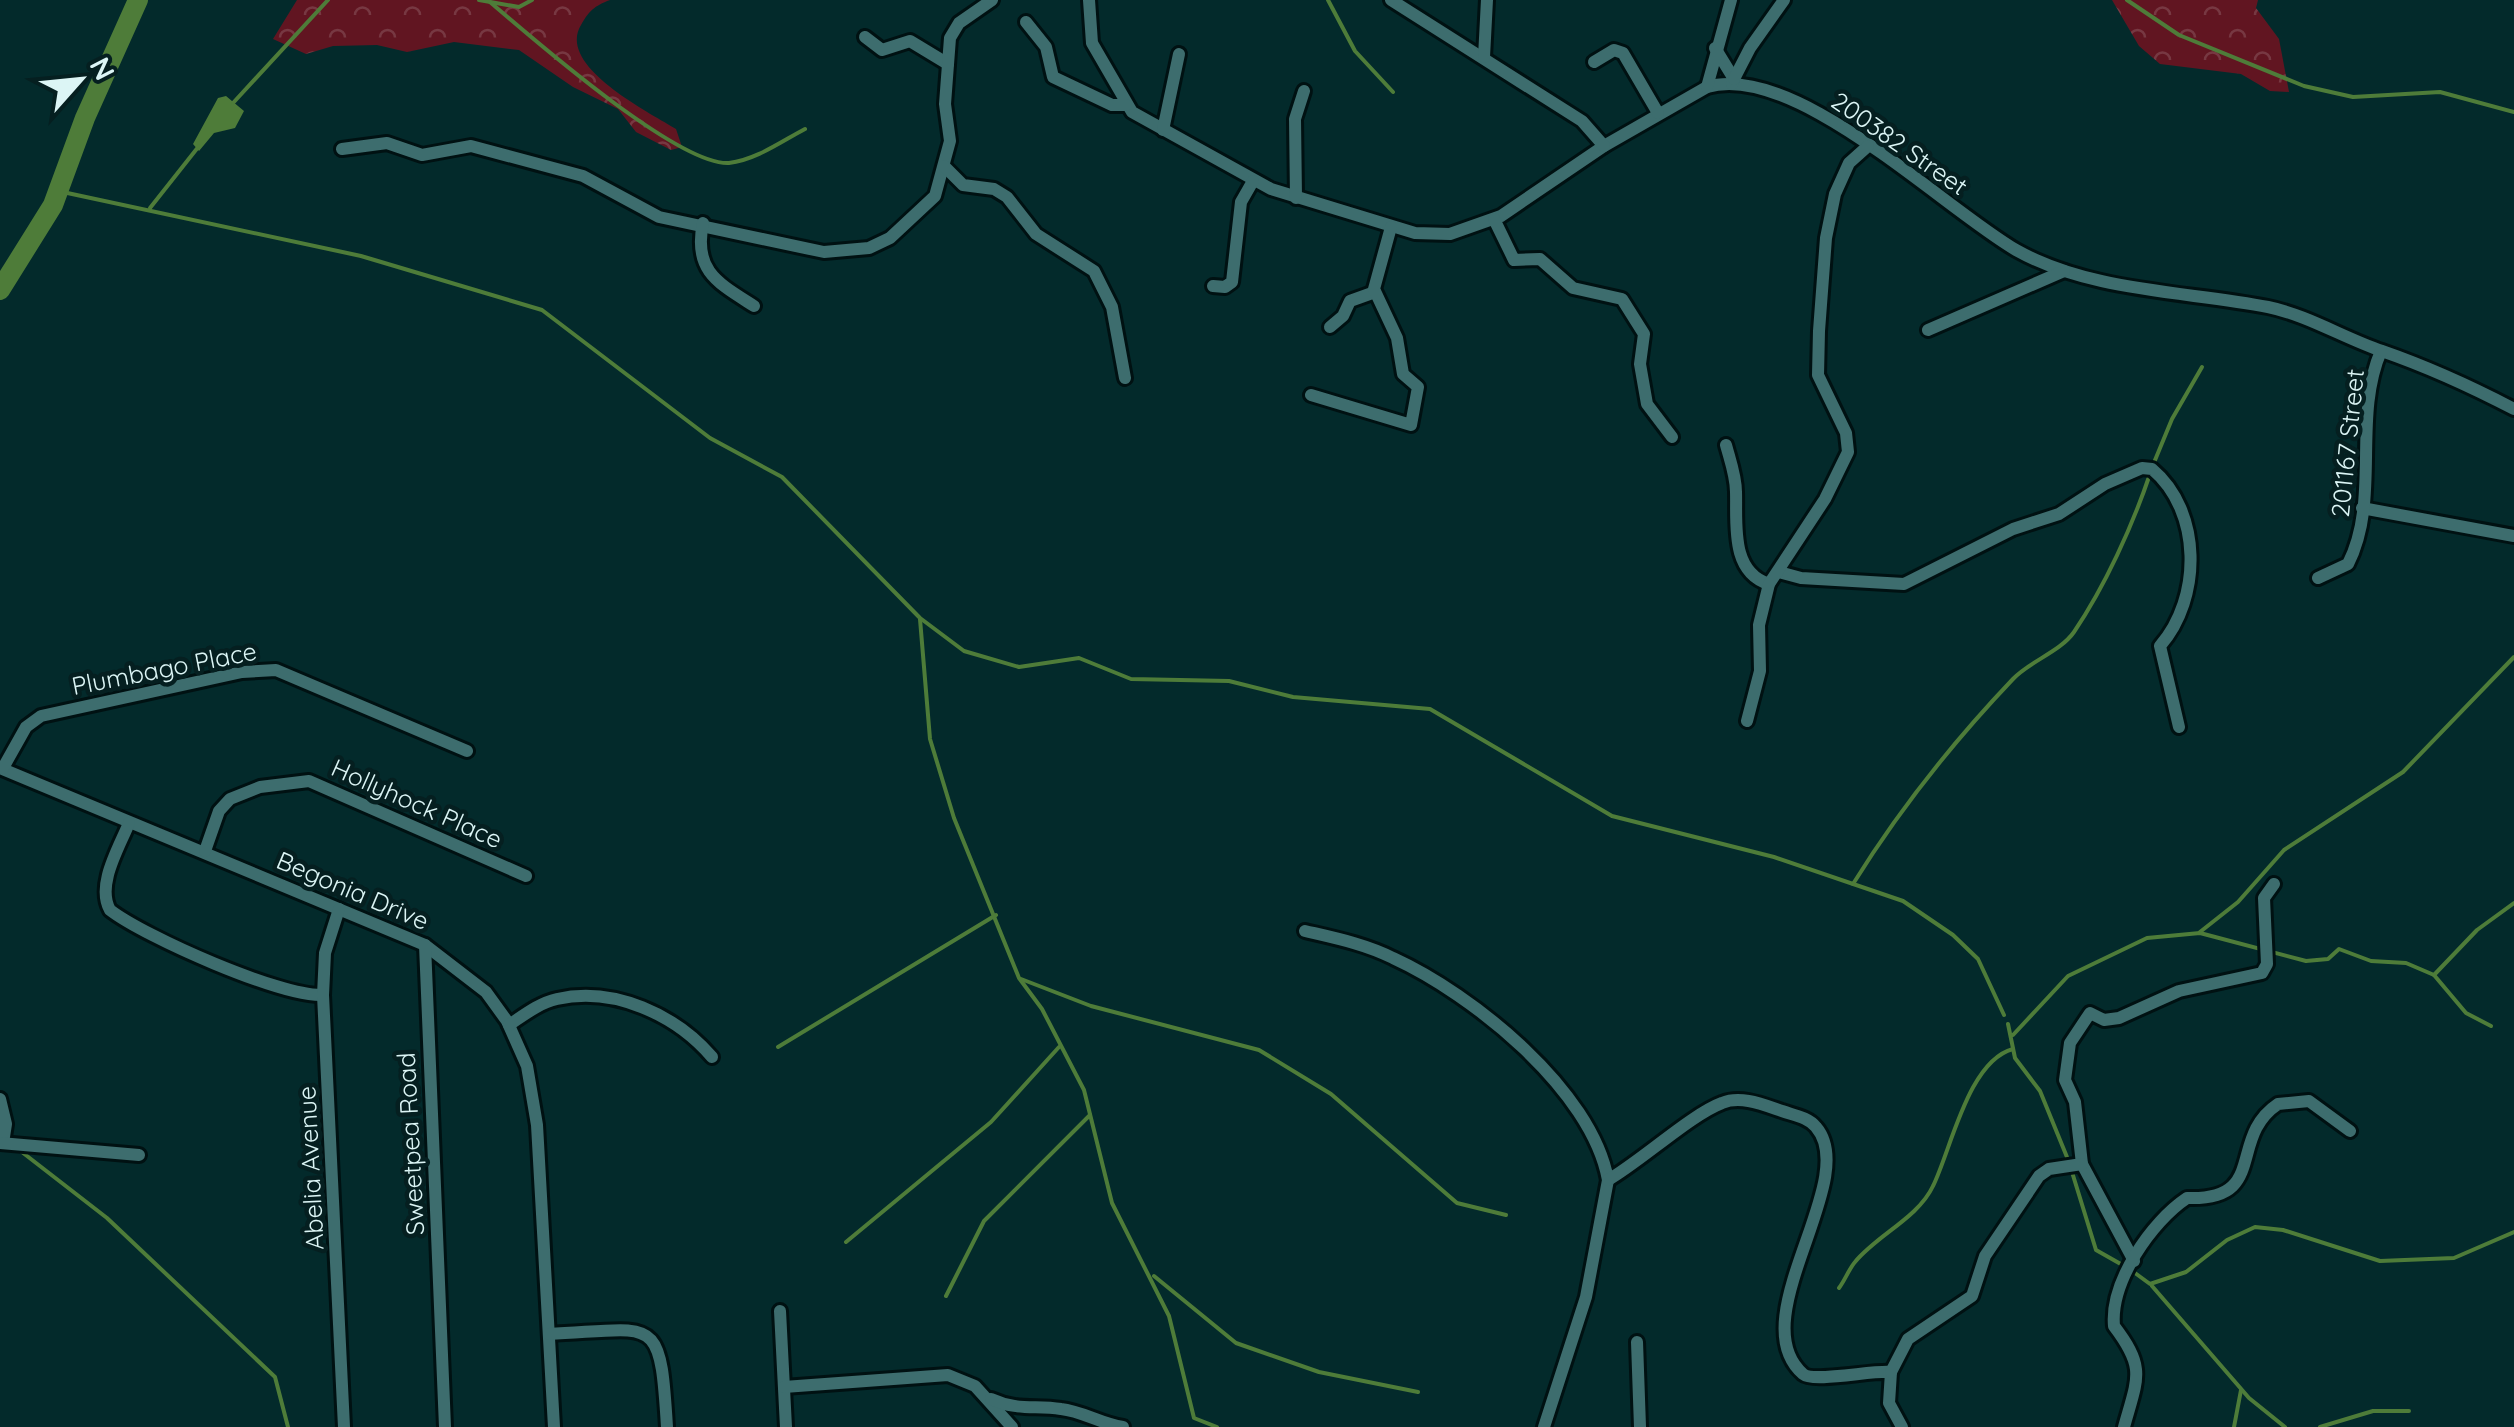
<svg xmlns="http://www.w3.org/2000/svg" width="2514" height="1427" viewBox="0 0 2514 1427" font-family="Quicksand,sans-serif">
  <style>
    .forest { fill: url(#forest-crowns) }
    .water { fill: #4e7c39 }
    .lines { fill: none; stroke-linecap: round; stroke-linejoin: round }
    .stream { stroke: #4e7c39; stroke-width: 4 }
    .river { stroke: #4e7c39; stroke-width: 20 }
    .minor-casing { stroke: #001112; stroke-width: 18 }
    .minor { stroke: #3d6d6e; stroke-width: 12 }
    .labels { text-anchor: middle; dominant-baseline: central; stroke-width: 9; stroke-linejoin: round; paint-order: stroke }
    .street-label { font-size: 25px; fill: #dcf5f5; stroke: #051f20 }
  </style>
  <defs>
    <pattern id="forest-crowns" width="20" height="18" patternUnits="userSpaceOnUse" patternTransform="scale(2.5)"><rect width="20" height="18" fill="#611521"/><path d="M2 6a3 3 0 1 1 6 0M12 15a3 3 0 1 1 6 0" fill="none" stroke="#773842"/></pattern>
  </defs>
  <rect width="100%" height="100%" fill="#032a2b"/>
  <g class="forest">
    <path d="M297,0H610C594,6 589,11 581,25C556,66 649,112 676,129L682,147L671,150L636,132L618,109L573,87L519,50L454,42L407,52L377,45L333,46L306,54L273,39Z"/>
    <path d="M2112,0H2258L2256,8L2279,39L2289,92L2270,91L2241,74L2160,64L2139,46Z"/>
  </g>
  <path class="water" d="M226,96L244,111L235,128L214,133L199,151L193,144L218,98Z"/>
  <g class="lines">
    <g class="stream">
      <path d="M479,0L519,7L532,0"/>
      <path d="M1328,0L1355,51L1393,92"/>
      <path d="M2127,0L2179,35L2304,86L2353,97L2440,92L2514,112"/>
      <path d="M490,2C531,37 678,166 729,163C756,160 782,141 805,129"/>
      <path d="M233,103L328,0"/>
      <path d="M58,191L361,256L542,310L710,438L782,477L920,618L964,651L1019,667L1079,658L1131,679L1229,681L1293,697L1430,709L1612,816L1774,857L1903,901L1953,935L1978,959L2004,1015"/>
      <path d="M150,208L199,146"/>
      <path d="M2153,465L2172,419L2202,367"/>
      <path d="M920,619L930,739L954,818L1019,978L1042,1009L1084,1090L1112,1203L1169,1316L1194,1418L1217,1427"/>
      <path d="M1853,884C1899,810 1953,742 2013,679C2030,661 2060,652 2074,632C2105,586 2132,527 2150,474"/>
      <path d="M2200,932L2238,902L2284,850L2403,772L2514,657"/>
      <path d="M2434,975L2477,930L2514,903"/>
      <path d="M1021,979L1091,1006L1259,1050L1331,1094L1457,1203L1506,1215"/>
      <path d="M2008,1024L2015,1058L2040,1091L2069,1162"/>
      <path d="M2013,1035L2068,976L2147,938L2200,933L2306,961L2328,959L2339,949L2371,961L2406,963L2434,975L2466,1013L2491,1026"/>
      <path d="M778,1047L996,915"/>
      <path d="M18,1149L107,1218L275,1377L288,1427"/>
      <path d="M2072,1172L2096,1250L2126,1267"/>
      <path d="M846,1242L991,1122L1059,1047"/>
      <path d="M2135,1273L2150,1284L2186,1272L2227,1240L2255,1227L2283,1230L2380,1261L2454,1258L2514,1232"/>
      <path d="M1154,1276L1236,1343L1319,1372L1418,1392"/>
      <path d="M2152,1286L2249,1398L2285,1427"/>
      <path d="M1839,1288C1845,1280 1849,1269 1855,1262C1877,1235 1918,1218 1933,1186C1951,1150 1968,1061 2013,1049"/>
      <path d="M946,1296L984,1221L1090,1115"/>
      <path d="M2234,1427L2241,1390"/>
      <path d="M2320,1427L2373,1411H2409"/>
    </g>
    <path class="river" d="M0,290L53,205L85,118L138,0"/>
    <g class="minor-casing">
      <g id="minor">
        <path d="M1089,0L1092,43L1132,112L1271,189L1415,233L1450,234L1501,216L1604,146L1707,87C1794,61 1942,207 2016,250C2091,292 2185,291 2268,307C2307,315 2344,338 2382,351C2428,367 2470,386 2514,409"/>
        <path d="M1391,0L1582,121L1604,146"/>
        <path d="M1026,22L1046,47L1053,77L1112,105H1126"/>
        <path d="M865,37L882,50L910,41L948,64"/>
        <path d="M1715,48L1734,79L1732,84"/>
        <path d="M1484,57L1487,0"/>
        <path d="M1594,62L1614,50L1623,53L1658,113"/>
        <path d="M1734,79L1750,48L1784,0"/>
        <path d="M1707,87L1731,0"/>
        <path d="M1163,130L1179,54"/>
        <path d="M342,149L387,143L422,155L471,146L583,176L659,217L824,252L869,248L890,238L935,196L950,141L945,104L950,38L959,23L992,0"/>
        <path d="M944,166L963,185L994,189L1007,197L1036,234L1094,271L1112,307L1125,378"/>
        <path d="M1296,198L1295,119L1304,91"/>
        <path d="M1494,219L1514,260L1540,259L1573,288L1622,299L1644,334L1640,364L1647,404L1672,437"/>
        <path d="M703,223C693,271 718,283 754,306"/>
        <path d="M1213,286L1225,287L1232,282L1241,202L1253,181"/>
        <path d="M1330,327L1343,316L1350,301L1375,292"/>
        <path d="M1928,330L2064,271"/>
        <path d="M1311,395L1411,425L1418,387L1403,374L1397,338L1374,289L1391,227"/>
        <path d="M1726,445C1730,460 1736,476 1736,492C1737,523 1730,572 1769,584"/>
        <path d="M2362,508L2514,536"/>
        <path d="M1779,572L1801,578L1904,584L2013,529L2059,514L2105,484L2142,468L2152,469C2202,511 2202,598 2160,646L2179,727"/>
        <path d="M2318,578L2348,564C2381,499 2352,418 2381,351"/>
        <path d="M1747,721L1760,671L1759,625L1769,584L1825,499L1848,452L1846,433L1818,375L1819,331L1826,238L1835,194L1849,163L1868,146"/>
        <path d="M0,768L425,945L486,992L507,1021L527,1066L537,1125L554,1427"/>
        <path d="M3,768L26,727L41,716L242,672L276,670L467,751"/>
        <path d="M129,823C119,848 96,885 110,910C145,937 281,997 323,995"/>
        <path d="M205,851L219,811L230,799L260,787L309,781L526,876"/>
        <path d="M339,909L325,953L323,995L344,1427"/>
        <path d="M1305,931C1335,938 1365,944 1393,958C1472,994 1592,1090 1608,1180L1586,1297L1544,1427"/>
        <path d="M425,945L445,1427"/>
        <path d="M509,1025C524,1015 539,1003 557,999C614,986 676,1015 712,1057"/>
        <path d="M0,1099L6,1124L3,1143"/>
        <path d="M0,1143L139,1155"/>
        <path d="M1608,1180C1641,1161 1692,1114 1722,1103C1741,1095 1764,1105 1782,1111C1793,1115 1808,1117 1816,1127C1862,1180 1740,1319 1803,1374C1813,1383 1873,1370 1891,1372L1889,1403L1902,1427"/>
        <path d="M2134,1261L2082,1164L2075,1102L2065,1080L2070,1043L2090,1013L2104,1020L2119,1018L2179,991L2262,973L2267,964L2264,898L2274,884"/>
        <path d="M780,1311L786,1427"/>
        <path d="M549,1334C657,1329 660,1312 667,1427"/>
        <path d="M1637,1342L1640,1427"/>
        <path d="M1891,1372L1908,1339L1972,1296L1985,1256L2039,1176L2049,1169L2082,1164"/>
        <path d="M784,1387L948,1375L975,1386L1012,1427"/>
        <path d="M991,1399C1017,1411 1035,1405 1061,1409C1082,1411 1101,1424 1123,1427"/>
        <path d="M2124,1427C2138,1377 2146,1368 2114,1326C2110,1282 2151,1222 2187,1198C2269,1201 2227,1138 2278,1104L2309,1101L2350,1131"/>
      </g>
    </g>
    <use href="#minor" class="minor"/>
  </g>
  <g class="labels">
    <g class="street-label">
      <text transform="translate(1900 143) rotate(35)">200382 Street</text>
      <text transform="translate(2347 443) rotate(-84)">201167 Street</text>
      <text transform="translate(164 668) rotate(-11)">Plumbago Place</text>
      <text transform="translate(417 803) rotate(24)">Hollyhock Place</text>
      <text transform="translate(353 890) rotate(23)">Begonia Drive</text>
      <text transform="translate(410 1144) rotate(-93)">Sweetpea Road</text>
      <text transform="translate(310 1168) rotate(-93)">Abelia Avenue</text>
    </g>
  </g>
  <g transform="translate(80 80) rotate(63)" stroke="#051f20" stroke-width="8" paint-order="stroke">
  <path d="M0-8L18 38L0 25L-18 38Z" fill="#dcf5f5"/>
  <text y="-15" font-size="28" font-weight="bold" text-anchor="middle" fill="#dcf5f5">N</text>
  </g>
</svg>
